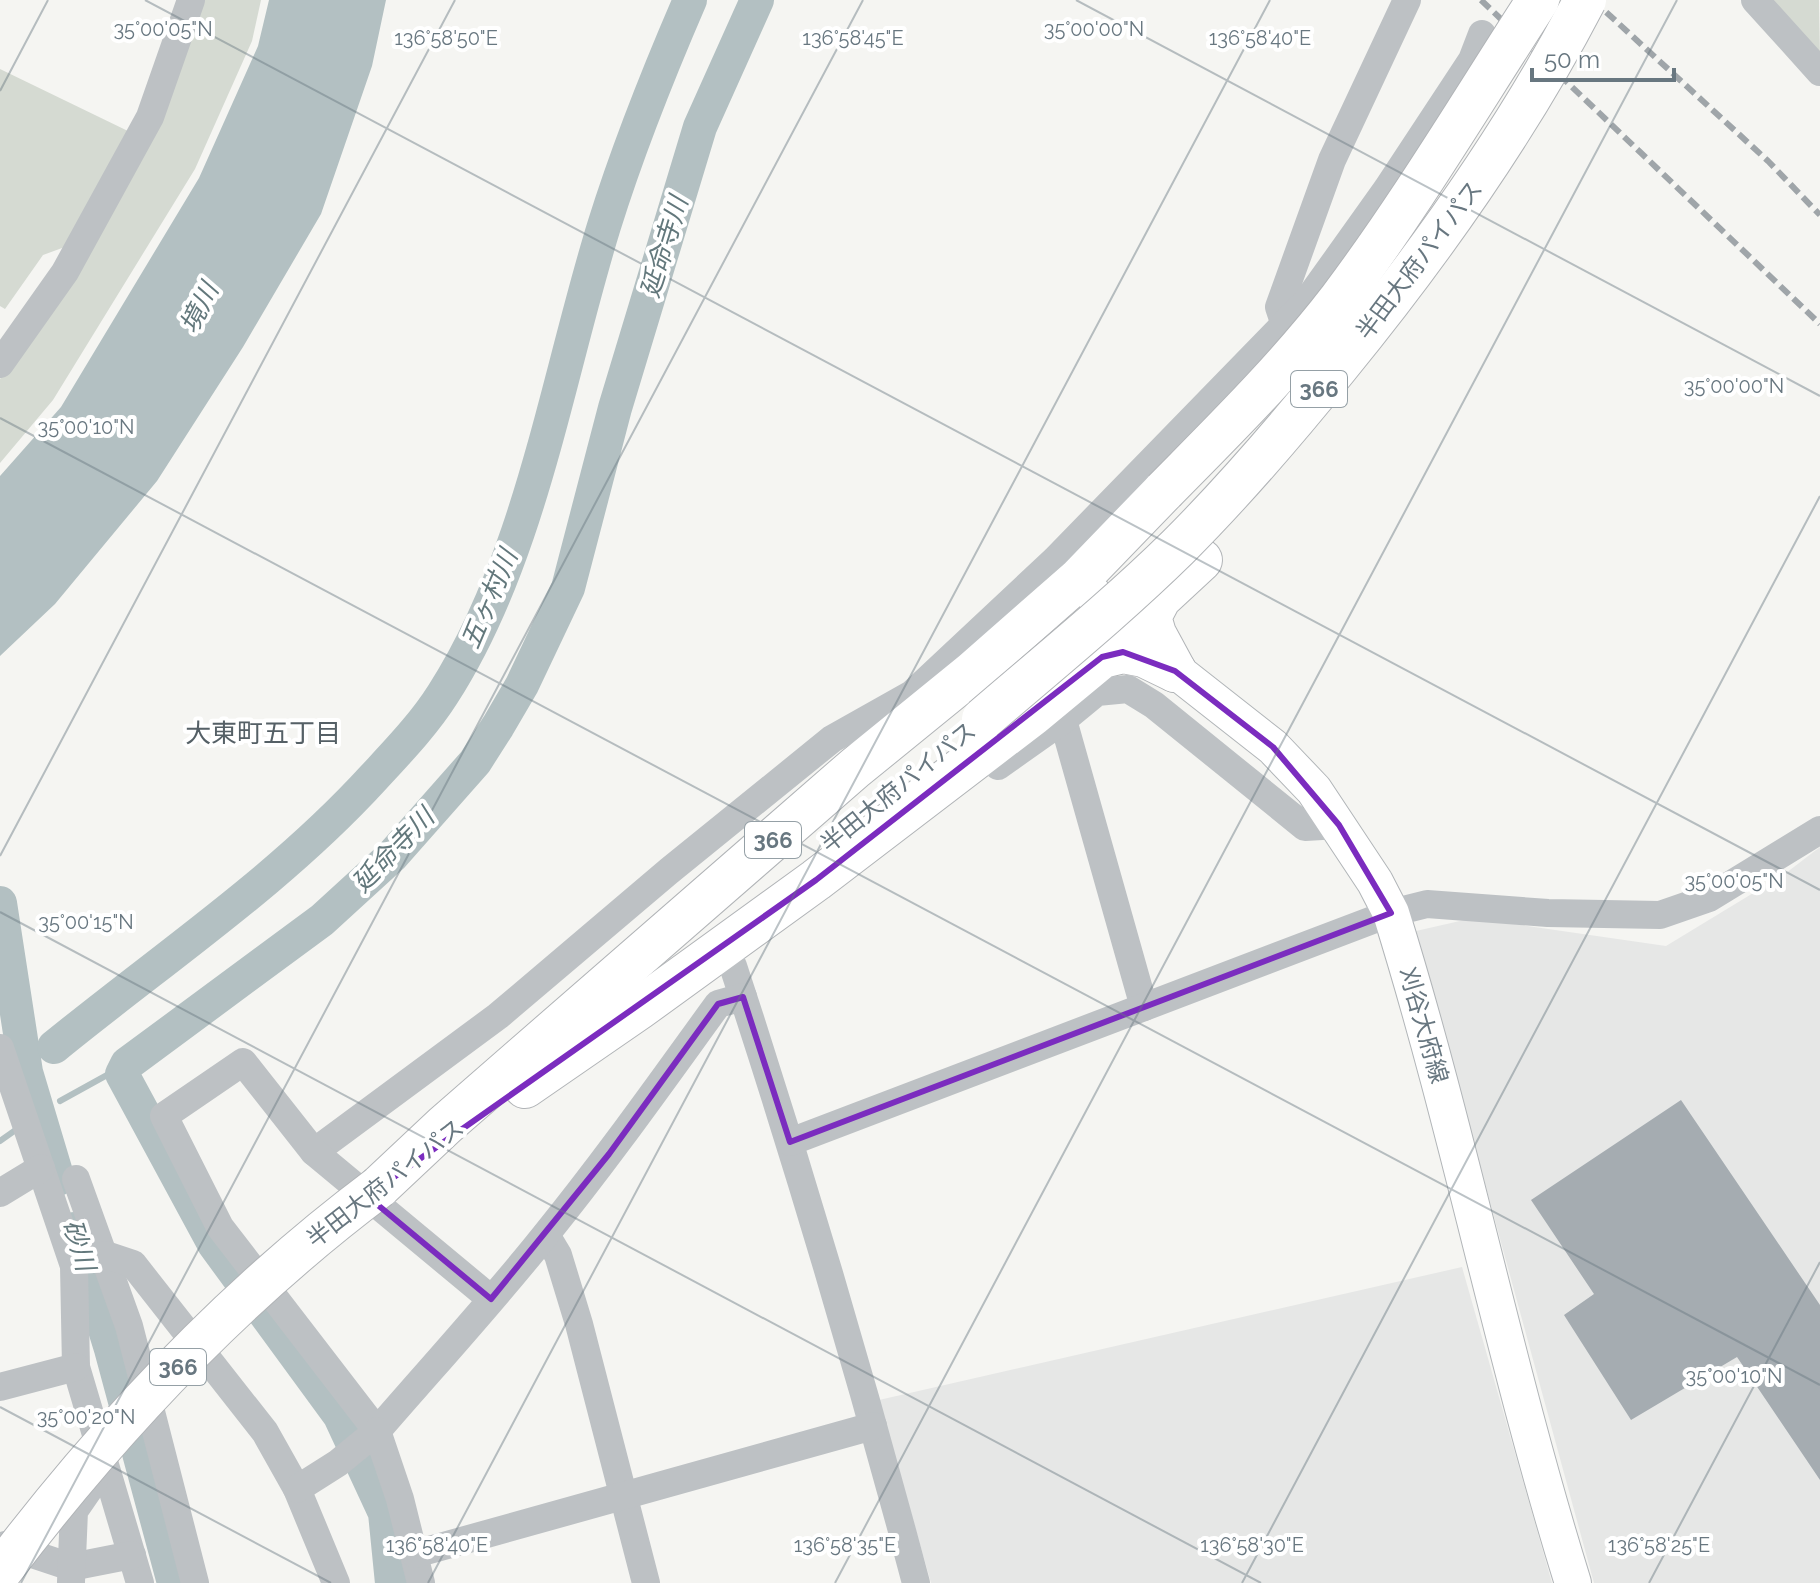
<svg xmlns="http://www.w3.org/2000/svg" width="1820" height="1583" viewBox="0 0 1820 1583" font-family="Raleway,'Noto Sans JP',sans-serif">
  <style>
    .built { fill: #e6e7e6 }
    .green { fill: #d5dad2 }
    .water { fill: #b3c0c2 }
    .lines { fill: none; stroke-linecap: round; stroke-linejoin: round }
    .stream { stroke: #b3c0c2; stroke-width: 6 }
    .river { stroke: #b3c0c2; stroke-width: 34 }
    .building { fill: #a5acb1 }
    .major-casing { stroke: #b1b5b8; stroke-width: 38 }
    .highway-casing { stroke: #b1b4b7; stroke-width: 44 }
    .minor { stroke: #bdc1c4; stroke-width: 28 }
    .major { stroke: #fff; stroke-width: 36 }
    .highway { stroke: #fff; stroke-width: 42 }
    .rail { stroke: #9fa5a9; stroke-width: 6; stroke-dasharray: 12 6; stroke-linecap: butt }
    .highway-bridge-casing { stroke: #b1b4b7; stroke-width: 44; stroke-linecap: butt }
    .highway-bridge { stroke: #fff; stroke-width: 42 }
    .marked { fill: none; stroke: #7b2cbf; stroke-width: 6; stroke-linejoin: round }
    .ticks { fill: none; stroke: #687780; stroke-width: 2; stroke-opacity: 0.45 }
    .labels { text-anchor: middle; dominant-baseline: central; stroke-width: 8; stroke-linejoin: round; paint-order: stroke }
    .shield { fill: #fff; stroke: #95a0a6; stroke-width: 2 }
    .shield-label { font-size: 22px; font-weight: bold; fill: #687780 }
    .street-label { font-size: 24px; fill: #687780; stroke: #fff }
    .water-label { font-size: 26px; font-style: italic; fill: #63787c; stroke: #fff }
    .neighbourhood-label { font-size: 26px; fill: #556066; stroke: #fff }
    .ticks-label { font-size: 20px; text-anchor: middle; fill: #687780; stroke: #fff; stroke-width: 8; stroke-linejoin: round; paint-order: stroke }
  </style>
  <rect width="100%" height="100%" fill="#f5f5f2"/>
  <g class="built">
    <path d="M1820,847V1583H1594L1416,931L1473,918L1666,946L1786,873Z"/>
    <path d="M1462,1267L1552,1583H931L879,1400Z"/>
  </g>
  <g class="green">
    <path d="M202,0H261L252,41L195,169L53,400L0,463V379L71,277Z"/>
    <path d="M1768,0H1819L1820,59Z"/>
    <path d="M0,69L130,132L73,244L43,255L5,309L0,306Z"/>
  </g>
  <path class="water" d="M269,0H386L372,66L321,214L243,347L157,481L55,604L0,656V476L61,407L199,178L258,46Z"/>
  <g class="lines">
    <g class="stream">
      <path d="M60,1101L127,1064"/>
      <path d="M0,1141L17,1129"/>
    </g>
    <g class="river">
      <path d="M0,903L26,1072L58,1179"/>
      <path d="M54,1047C163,958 279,881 374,777C399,750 424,724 443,694C530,559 557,378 604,226C628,149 658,74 690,0"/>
      <path d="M74,1229L111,1349L174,1583"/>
      <path d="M392,1583L385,1513L340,1416L214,1244L122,1074L127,1064L322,920L392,856L475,762L498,726L522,685L568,588L615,408L700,127L757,0"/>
    </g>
  </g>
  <path class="building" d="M1681,1100L1820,1305V1480L1737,1357L1631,1420L1564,1315L1594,1294L1531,1200Z"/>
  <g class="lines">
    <g class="major-casing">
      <path id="major" d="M1091,592L1147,648L1273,747L1314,790L1375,882L1391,913C1460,1134 1504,1362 1573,1583"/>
    </g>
    <g class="highway-casing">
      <g id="highway">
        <path d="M1175,671L1155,634L1150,617L1160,598L1201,560"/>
        <path d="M525,1087L638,1009L816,880L1032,715L1102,657L1123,652L1144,656L1175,671"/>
        <path d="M379,1187L445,1125L855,768L973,672L1079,579L1164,491"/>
      </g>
    </g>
    <g class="minor">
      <path d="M1755,0L1820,72"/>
      <path d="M1285,325L1279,307L1332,160L1407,0"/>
      <path d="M0,364L65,272L150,117L191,0"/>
      <path d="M1063,720L1144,1007"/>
      <path d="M998,766L1063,720L1097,692L1128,689L1154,705L1305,827L1339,825"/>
      <path d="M733,966C800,1170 861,1376 916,1583"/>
      <path d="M0,1048L74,1266L76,1367L140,1583"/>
      <path d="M790,1142L1391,913L1427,904L1548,913L1660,915L1709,898L1820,830"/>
      <path d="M314,1152L498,1016L669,871L832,739L912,694L1055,560L1307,301L1387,189L1472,60L1482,34"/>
      <path d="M76,1179L129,1326L195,1583"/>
      <path d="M0,1193L41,1168"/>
      <path d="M546,1235L558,1255L579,1324L646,1583"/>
      <path d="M106,1255L133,1264L265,1432L297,1489L336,1583"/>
      <path d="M491,1299L314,1152L243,1062L164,1116L220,1227L377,1431C434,1365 493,1301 547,1233C607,1159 662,1081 718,1004L743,997"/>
      <path d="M0,1387L76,1367"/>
      <path d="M297,1489L338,1463L377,1431L400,1499L421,1583"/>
      <path d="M5,1545L71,1567L132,1555"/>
      <path d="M415,1554L873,1426"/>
      <path d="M71,1582L74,1511L94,1482"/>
    </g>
    <use href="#major" class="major"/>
    <use href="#highway" class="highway"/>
    <g class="rail">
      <path d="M1481,0L1820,324"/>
      <path d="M1593,0L1768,161L1820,215"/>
    </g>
    <g class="highway-bridge-casing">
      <g id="highway-bridge">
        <path d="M1164,491C1225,429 1287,368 1340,299C1412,203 1473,100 1538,0"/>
        <path d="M983,719C1048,663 1116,608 1178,547C1235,490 1288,428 1338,366C1432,251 1517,131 1585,0"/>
        <path d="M0,1572C109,1428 235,1295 379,1187"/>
      </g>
    </g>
    <use href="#highway-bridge" class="highway-bridge"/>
  </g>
  <path class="marked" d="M1123,652L1175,671L1273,747L1339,825L1391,913L790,1142L743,997L718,1004L609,1154L491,1299L367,1196L816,880L1102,657Z"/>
  <path class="ticks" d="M145,0L1820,890M1076,0L1820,396M0,91L48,0M0,418L1820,1385M0,856L455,0M0,912L1261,1583M0,1407L331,1583M21,1583L863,0M428,1583L1270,0M835,1583L1677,0M1242,1583L1820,496M1649,1583L1820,1262"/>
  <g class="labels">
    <g class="shield">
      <rect x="1291" y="371" width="56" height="36" rx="6"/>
      <rect x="745" y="822" width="56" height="36" rx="6"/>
      <rect x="150" y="1349" width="56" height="36" rx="6"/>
    </g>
    <g class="shield-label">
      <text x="1319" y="389">366</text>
      <text x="773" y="840">366</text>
      <text x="178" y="1367">366</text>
    </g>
    <g class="street-label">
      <text transform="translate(1419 260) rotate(-53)">半田大府パイパス</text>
      <text transform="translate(898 787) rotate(-39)">半田大府パイパス</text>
      <text transform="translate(1424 1025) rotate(74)">刈谷大府線</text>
      <text transform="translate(385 1183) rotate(-38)">半田大府パイパス</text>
    </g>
    <g class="water-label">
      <text transform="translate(664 247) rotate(-73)">延命寺川</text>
      <text transform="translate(199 308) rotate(-63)">境川</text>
      <text transform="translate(489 599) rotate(-67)">五ヶ村川</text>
      <text transform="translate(393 850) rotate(-46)">延命寺川</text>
      <text transform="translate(79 1245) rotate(73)">砂川</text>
    </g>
    <g class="neighbourhood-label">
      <text x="263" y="733">大東町五丁目</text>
    </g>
  </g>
  <g class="ticks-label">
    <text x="163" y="36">35°00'05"N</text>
    <text x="1094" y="36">35°00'00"N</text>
    <text x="446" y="45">136°58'50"E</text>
    <text x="853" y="45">136°58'45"E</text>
    <text x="1260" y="45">136°58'40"E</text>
    <text x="1734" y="393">35°00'00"N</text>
    <text x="86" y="434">35°00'10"N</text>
    <text x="1734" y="888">35°00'05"N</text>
    <text x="86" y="929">35°00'15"N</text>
    <text x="1734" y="1383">35°00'10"N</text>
    <text x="86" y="1424">35°00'20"N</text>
    <text x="437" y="1552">136°58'40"E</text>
    <text x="845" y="1552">136°58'35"E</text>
    <text x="1252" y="1552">136°58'30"E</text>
    <text x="1659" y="1552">136°58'25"E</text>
  </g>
  <path d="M1532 68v12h142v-12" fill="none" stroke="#687780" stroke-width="4"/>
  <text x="1544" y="68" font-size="24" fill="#687780" stroke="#ffffff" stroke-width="6" paint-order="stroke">50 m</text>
</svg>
